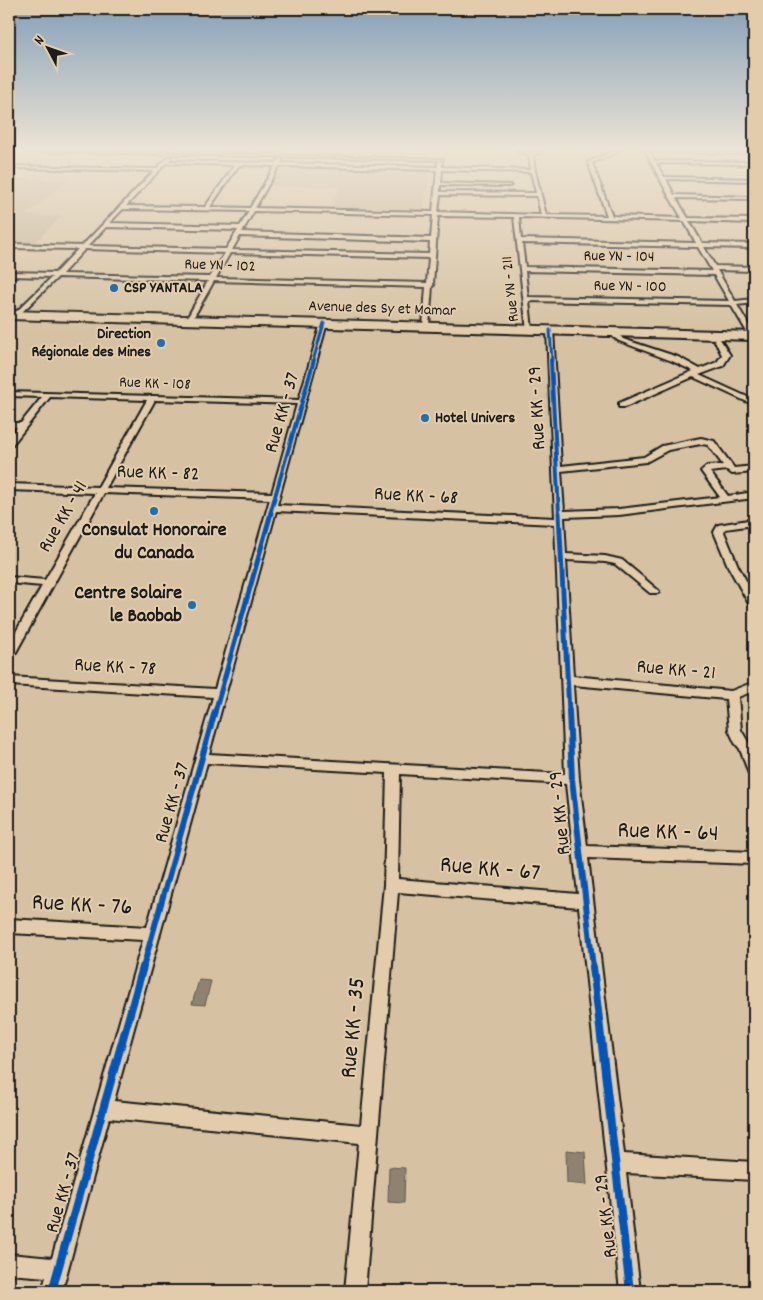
<svg xmlns="http://www.w3.org/2000/svg" width="763" height="1300" viewBox="0 0 763 1300" font-family="Dekko,sans-serif">
  <style>
    .built { fill: #c6b497 }
    .water { fill: #8f826f; stroke: #61594e }
    .lines { fill: none; stroke-linecap: round; stroke-linejoin: round }
    .street-casing { stroke: #1c1c1c; stroke-width: 4 }
    .highway-casing { stroke: #1c1c1c; stroke-width: 4 }
    .street { fill: #e2ccab; fill-rule: evenodd }
    .highway { fill: #e2ccab; fill-rule: evenodd }
    .cycleway-far4-casing { stroke: #e2ccab; stroke-width: 5 }
    .cycleway-far3-casing { stroke: #e2ccab; stroke-width: 6 }
    .cycleway-far2-casing { stroke: #e2ccab; stroke-width: 8 }
    .cycleway-far1-casing { stroke: #e2ccab; stroke-width: 9 }
    .cycleway-casing { stroke: #e2ccab; stroke-width: 11 }
    .cycleway-far4 { stroke: #0057b8; stroke-width: 3 }
    .cycleway-far3 { stroke: #0057b8; stroke-width: 4 }
    .cycleway-far2 { stroke: #0057b8; stroke-width: 5 }
    .cycleway-far1 { stroke: #0057b8; stroke-width: 6 }
    .cycleway { stroke: #0057b8; stroke-width: 8 }
    .poi-dot { fill: #1f6fb2; stroke: #e2ccab; stroke-width: 2 }
    .labels { text-anchor: middle; dominant-baseline: central; stroke-width: 4; stroke-linejoin: round; paint-order: stroke }
    .far-street-label { font-size: 16px; fill: #1c1c1c; stroke: #e2ccab }
    .far-poi-label { font-size: 16px; font-weight: bold; fill: #1c1c1c; stroke: #e2ccab; text-anchor: start }
    .street-label { font-size: 20px; fill: #1c1c1c; stroke: #e2ccab }
    .poi-label { font-size: 20px; font-weight: bold; fill: #1c1c1c; stroke: #e2ccab }
    .near-street-label { font-size: 24px; fill: #1c1c1c; stroke: #e2ccab }
  </style>
  <rect width="100%" height="100%" fill="#d6c2a2"/>
  <filter id="ink" filterUnits="userSpaceOnUse"><feTurbulence type="fractalNoise" baseFrequency=".02" numOctaves="2"/><feDisplacementMap in="SourceGraphic" scale="10" xChannelSelector="R" yChannelSelector="G"/><feConvolveMatrix kernelMatrix="1 2 1 2 8 2 1 2 1" color-interpolation-filters="sRGB"/></filter>
  <g filter="url(#ink)">
    <g class="built">
      <path d="M282,167L430,170L423,211L331,209L340,187L270,186Z"/>
      <path d="M9,178L68,180L26,215L62,216L33,244L9,243Z"/>
    </g>
    <g class="water">
      <path d="M199,980L211,981L205,1005L192,1004Z"/>
      <path d="M566,1150L585,1152L587,1185L567,1183Z"/>
      <path d="M389,1167L405,1168L404,1203L388,1202Z"/>
    </g>
    <g class="lines">
      <g class="street-casing">
        <g id="street">
          <path d="M30,151H88L443,159L441,160Z"/>
          <path d="M517,151L531,153L542,151L533,155L535,171L546,215L607,216L588,162L615,151H620L592,163L612,216L682,218L669,196L645,151H649L655,161L754,162V164L656,163L664,177L754,179V181L666,179L674,195L754,197V199L676,198L688,218L754,219V223L689,221L702,243L754,244V248L704,247L715,266L754,267V271L717,270L735,301L754,299V303L737,305L754,334V338L750,337L731,305L529,301L532,330L527,331L514,217L438,216L433,284L434,285L432,286L429,326L426,328L423,326L426,287L214,281L192,320L189,322L186,320L208,281L58,277L18,316L13,315L52,277L9,276V272L55,273L78,249L9,248V244L82,246L154,171L11,168L9,166L156,169L169,157L171,158L169,161L276,163L281,158L283,159L281,163L437,167L438,162L440,161L442,162V167L531,170L529,155ZM166,163L235,165L205,207L126,206ZM239,165L275,166L250,208L210,207ZM279,166L437,170L433,212L255,208ZM442,170L531,172L536,193L440,192V185L509,186L511,185L441,183ZM440,195L537,196L541,215L438,212ZM123,209L249,211L240,226L109,223ZM254,211L433,215L431,238L242,232ZM519,217L684,221L696,243L521,239ZM106,227L238,230L226,249L88,246ZM240,236L430,242L429,254L232,250ZM522,243L698,247L712,271L525,267ZM85,249L225,253L210,277L62,274ZM230,253L429,258L427,283L216,278ZM525,271L714,275L729,301L528,297Z"/>
          <path d="M653,151H754V153L655,152Z"/>
          <path d="M324,321L327,323L277,505L555,518L547,330L550,328L553,330L561,466L644,457L662,446L701,438L714,441L734,468L754,466V472L732,474L727,470L710,472L728,496L754,492V498L619,515L564,517L566,554L605,556L622,560L659,591L658,593H650L615,564L605,562L566,560L573,676L731,691L754,682V691L738,697L741,730L754,752V775L749,774L740,749L735,743L729,730L726,699L573,685L579,779L587,846L754,852V864L588,858L624,1154L754,1162V1180L626,1173L640,1291H620L579,907L398,892L365,1291H345L359,1143L109,1118L62,1291H42L46,1277L9,1274V1254L52,1258L143,940L9,933V919L147,927L213,697L9,685V677L215,689L270,499L104,493L15,654L9,658V644L42,586L9,583V577L45,580L95,493L9,490V484L98,487L147,400L50,397L12,445L9,446V438L17,427H9V423H21L42,397L9,396V392L299,400L321,323ZM155,400L297,404L272,493L106,488ZM701,444L708,445L723,465L707,466L701,471L720,497L619,509L564,511L561,471L646,462L668,450ZM276,511L555,524L565,774L209,754ZM207,763L387,773L384,885L361,1125L114,1101ZM400,774L566,784L578,894L398,879Z"/>
          <path d="M615,330L623,339L678,357L700,369L717,362L722,355L712,335L717,334L730,355L723,366L699,375L754,400V405L693,377L625,407H619V403L693,371L672,361L619,341L613,337L612,332Z"/>
          <path d="M754,519V525L725,529L724,532L738,566L754,595V607L749,604L728,566L714,532L718,525Z"/>
        </g>
      </g>
      <g class="highway-casing">
        <path id="highway" d="M9,311L754,332V340L9,319Z"/>
      </g>
      <use href="#street" class="street"/>
      <use href="#highway" class="highway"/>
      <g class="cycleway-far4-casing">
        <g id="cycleway-far4">
          <path d="M550,330L552,361"/>
          <path d="M313,361L324,323"/>
        </g>
      </g>
      <g class="cycleway-far3-casing">
        <g id="cycleway-far3">
          <path d="M551,360L559,514"/>
          <path d="M270,514L314,360"/>
        </g>
      </g>
      <g class="cycleway-far2-casing">
        <g id="cycleway-far2">
          <path d="M559,513L569,712"/>
          <path d="M215,712L271,513"/>
        </g>
      </g>
      <g class="cycleway-far1-casing">
        <g id="cycleway-far1">
          <path d="M569,711L572,779L593,968"/>
          <path d="M143,968L215,711"/>
        </g>
      </g>
      <g class="cycleway-casing">
        <g id="cycleway">
          <path d="M593,967L630,1291"/>
          <path d="M52,1291L143,967"/>
        </g>
      </g>
      <use href="#cycleway-far4" class="cycleway-far4"/>
      <use href="#cycleway-far3" class="cycleway-far3"/>
      <use href="#cycleway-far2" class="cycleway-far2"/>
      <use href="#cycleway-far1" class="cycleway-far1"/>
      <use href="#cycleway" class="cycleway"/>
    </g>
  </g>
  <linearGradient id="sky" x2="0" y2="1"><stop stop-color="#84a0b8"/><stop offset="0.45" stop-color="#ede4d5"/><stop offset="1" stop-color="#ede4d5" stop-opacity="0"/></linearGradient>
  <rect width="763" height="333" fill="url(#sky)"/>
  <g class="poi-dot">
    <circle cx="114" cy="288" r="5"/>
    <circle cx="161" cy="343" r="5"/>
    <circle cx="425" cy="418" r="5"/>
    <circle cx="154" cy="511" r="5"/>
    <circle cx="192" cy="605" r="5"/>
  </g>
  <g class="labels">
    <g class="far-street-label">
      <text transform="translate(619 257) rotate(1)">Rue YN - 104</text>
      <text transform="translate(220 266) rotate(2)">Rue YN - 102</text>
      <text transform="translate(630 287) rotate(1)">Rue YN - 100</text>
      <text transform="translate(511 289) rotate(-96)">Rue YN - 211</text>
      <text transform="translate(382 309) rotate(2)">Avenue des Sy et Mamar</text>
      <text transform="translate(155 384) rotate(2)">Rue KK - 108</text>
    </g>
    <g class="far-poi-label">
      <text x="124" y="288">CSP YANTALA</text>
      <text x="151" y="334" text-anchor="end">Direction<tspan x="151" dy="18">Régionale des Mines</tspan></text>
      <text x="435" y="418">Hotel Univers</text>
    </g>
    <g class="street-label">
      <text transform="translate(538 408) rotate(-93)">Rue KK - 29</text>
      <text transform="translate(283 413) rotate(-74)">Rue KK - 37</text>
      <text transform="translate(158 474) rotate(2)">Rue KK - 82</text>
      <text transform="translate(416 497) rotate(3)">Rue KK - 68</text>
      <text transform="translate(64 517) rotate(-60)">Rue KK - 41</text>
      <text transform="translate(115 668) rotate(3)">Rue KK - 78</text>
      <text transform="translate(676 671) rotate(5)">Rue KK - 21</text>
      <text transform="translate(173 803) rotate(-74)">Rue KK - 37</text>
      <text transform="translate(561 813) rotate(-96)">Rue KK - 29</text>
      <text transform="translate(64 1193) rotate(-74)">Rue KK - 37</text>
      <text transform="translate(607 1216) rotate(-97)">Rue KK - 29</text>
    </g>
    <g class="poi-label">
      <text x="154" y="531">Consulat Honoraire<tspan x="154" dy="23">du Canada</tspan></text>
      <text x="182" y="594" text-anchor="end">Centre Solaire<tspan x="182" dy="23">le Baobab</tspan></text>
    </g>
    <g class="near-street-label">
      <text transform="translate(668 833) rotate(2)">Rue KK - 64</text>
      <text transform="translate(490 870) rotate(5)">Rue KK - 67</text>
      <text transform="translate(82 906) rotate(3)">Rue KK - 76</text>
      <text transform="translate(354 1028) rotate(-85)">Rue KK - 35</text>
    </g>
  </g>
  <rect width="763" height="1300" fill="none" stroke="#e2ccab" stroke-width="30"/>
  <rect x="15" y="15" width="733" height="1270" fill="none" stroke="#1c1c1c" stroke-width="2" filter="url(#ink)"/>
  <g transform="translate(48 48) rotate(311)" stroke="#e2ccab" stroke-width="4" paint-order="stroke">
  <path d="M0-4L9 19L0 12L-9 19Z" fill="#1c1c1c"/>
  <text y="-8" font-size="14" font-weight="bold" text-anchor="middle" fill="#1c1c1c">N</text>
  </g>
</svg>
